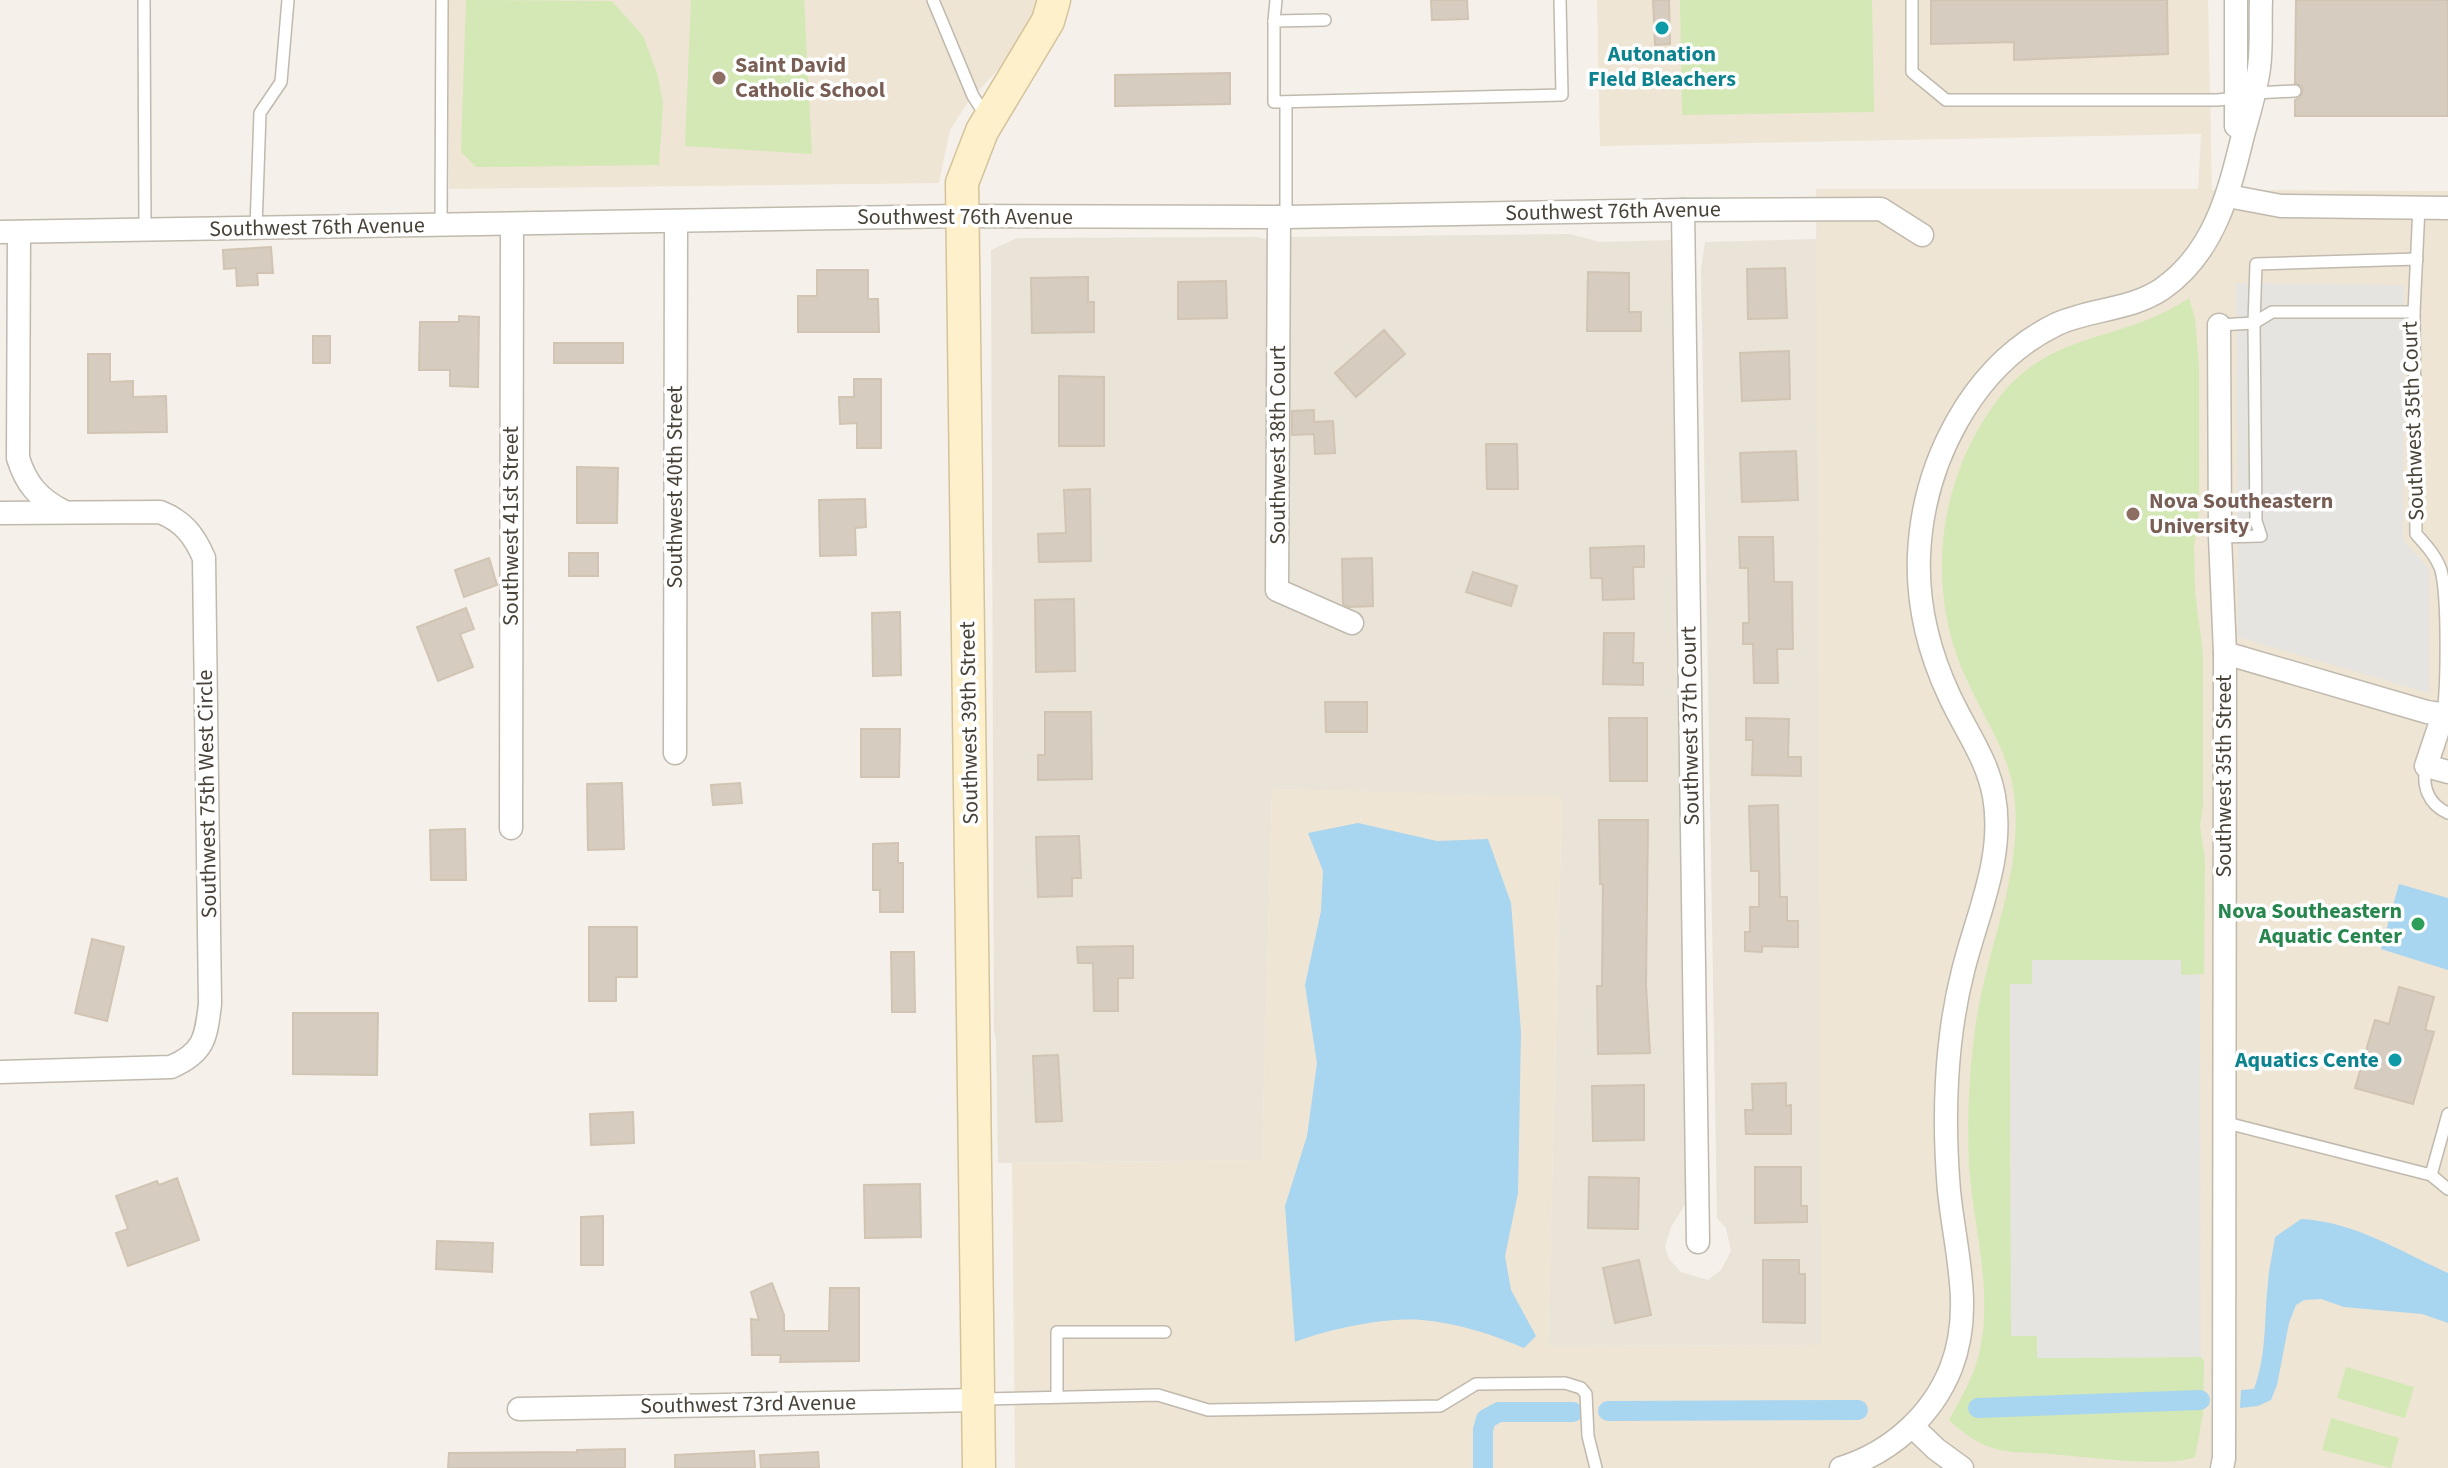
<svg xmlns="http://www.w3.org/2000/svg" width="2448" height="1468" viewBox="0 0 2448 1468" font-family="'Source Sans 3',sans-serif">
  <style>
    .residential { fill: #e9e3d8 }
    .education { fill: #eee5d4 }
    .green { fill: #d3e8b4 }
    .parking { fill: #e6e4e1 }
    .water { fill: #a8d5f0 }
    .lines { fill: none; stroke-linecap: round; stroke-linejoin: round }
    .canal { stroke: #a8d5f0; stroke-width: 20 }
    .building { fill: #d6cdc0; stroke: #d1c4b3; stroke-width: 2 }
    .lane-casing { stroke: #c0b9ad; stroke-width: 14 }
    .street-casing { stroke: #c0b9ad; stroke-width: 25 }
    .secondary-casing { stroke: #d4c39a; stroke-width: 35 }
    .lane { stroke: #fff; stroke-width: 11 }
    .street { stroke: #fff; stroke-width: 22 }
    .secondary { stroke: #fef0cb; stroke-width: 32 }
    .culture-dot { fill: #0f9aa8; stroke: #fff; stroke-width: 3 }
    .education-dot { fill: #8d6e63; stroke: #fff; stroke-width: 3 }
    .leisure-dot { fill: #2e9e5b; stroke: #fff; stroke-width: 3 }
    .labels { text-anchor: middle; dominant-baseline: central; stroke-width: 7; stroke-linejoin: round; paint-order: stroke }
    .culture-label { font-size: 22px; font-weight: bold; fill: #0d838f; stroke: #fff }
    .education-label { font-size: 22px; font-weight: bold; fill: #785e54; stroke: #fff; text-anchor: start }
    .street-label { font-size: 22px; fill: #494238; stroke: #fff }
    .leisure-label { font-size: 22px; font-weight: bold; fill: #27864d; stroke: #fff; text-anchor: end }
  </style>
  <rect width="100%" height="100%" fill="#f5f1ea"/>
  <path class="residential" d="M1570,234L1600,242L1675,240L1688,1191L1686,1203L1671,1227L1665,1247L1669,1259L1681,1272L1708,1280L1721,1270L1731,1251L1726,1228L1717,1218L1701,268L1705,242L1817,239L1822,1345L1548,1346L1562,797L1272,789L1262,1160L998,1163L996,1040L994,1030L991,250L1017,238L1258,237L1281,244L1283,237Z"/>
  <g class="education">
    <path d="M448,0H1038L1036,11L1007,60L968,102L950,130L939,183L449,189Z"/>
    <path d="M1597,0H2208L2212,190L2448,191V1468H1015L1012,1163L1262,1160L1272,789L1562,796L1548,1346L1821,1345L1816,189H2198L2201,134L1600,146Z"/>
  </g>
  <g class="green">
    <path d="M466,0L612,1L643,36L657,73L663,103L659,165L476,167L461,152Z"/>
    <path d="M691,0H804L812,154L685,146Z"/>
    <path d="M1680,0H1872L1874,112L1682,115Z"/>
    <path d="M2189,298L2195,319L2199,366V515L2194,546L2195,593L2203,653V806L2200,826L2205,859L2204,974L2181,975V960H2033L2032,984H2010L2011,1336H2038V1358L2201,1357L2204,1361L2203,1413L2195,1457C2166,1468 2088,1457 2051,1454C2032,1452 2014,1454 1996,1449C1977,1444 1963,1433 1949,1420C1961,1398 1975,1375 1980,1350C1993,1288 1973,1227 1969,1165C1967,1118 1969,1069 1976,1023C1987,948 2021,879 2015,803C2012,756 1984,719 1966,678C1924,587 1938,477 1999,398C2052,329 2123,343 2189,298Z"/>
    <path d="M2346,1367L2414,1387L2405,1418L2337,1398Z"/>
    <path d="M2331,1418L2399,1438L2391,1468L2322,1450Z"/>
  </g>
  <g class="parking">
    <path d="M2236,283L2404,285L2403,540L2429,569V693L2238,637Z"/>
    <path d="M2032,960H2181V975H2200L2201,1357L2037,1358V1336H2011L2010,984H2032Z"/>
  </g>
  <g class="water">
    <path d="M1358,823L1437,841L1488,839L1511,903L1521,1032L1518,1193L1505,1256L1511,1290L1536,1336L1524,1348C1492,1334 1457,1323 1422,1320C1385,1317 1329,1329 1295,1342L1285,1206L1307,1136L1317,1063L1305,985L1321,911L1323,871L1308,833Z"/>
    <path d="M2399,884L2448,898V970L2381,949Z"/>
    <path d="M2301,1219C2356,1222 2399,1251 2448,1273V1323L2422,1314L2344,1307L2321,1299L2304,1300L2296,1305L2289,1323L2277,1385L2271,1400L2258,1406L2240,1408L2241,1390L2254,1389C2267,1354 2264,1319 2268,1282C2269,1267 2273,1252 2275,1237Z"/>
  </g>
  <g class="lines">
    <g class="canal">
      <path d="M1978,1408L2200,1400"/>
      <path d="M1608,1411L1858,1410"/>
      <path d="M1483,1468V1430L1486,1419L1499,1412H1573"/>
    </g>
  </g>
  <g class="building">
    <path d="M1431,0H1467L1468,19L1432,20Z"/>
    <path d="M1653,0H1669L1670,44L1655,45Z"/>
    <path d="M1931,0H2167L2168,54L2014,60V42L1931,44Z"/>
    <path d="M2296,0H2448V116H2295V100L2300,98L2303,91L2302,86L2295,83Z"/>
    <path d="M1230,73V104L1115,106V75Z"/>
    <path d="M271,247L273,273H257L258,285L237,286L236,268L224,269L223,250Z"/>
    <path d="M1785,268L1787,318L1748,319L1747,269Z"/>
    <path d="M817,270H868V299H878L879,332H798V296H817Z"/>
    <path d="M1588,272L1629,273V312H1641V331H1587Z"/>
    <path d="M1088,277V302H1094V332L1032,333L1031,278Z"/>
    <path d="M1226,281L1227,318L1178,319V282Z"/>
    <path d="M459,316L479,317L478,387L450,386V370H419L420,322H459Z"/>
    <path d="M1384,330L1405,354L1356,397L1335,373Z"/>
    <rect x="313" y="336" width="17" height="27"/>
    <rect x="554" y="343" width="69" height="20"/>
    <path d="M1789,351L1790,399L1742,401L1740,353Z"/>
    <path d="M88,354H110V382L133,381V397L166,396L167,432L88,433Z"/>
    <path d="M1059,376L1104,377V446H1059Z"/>
    <path d="M854,379H881V448H857V423L840,424L839,397H854Z"/>
    <path d="M1314,410V422L1333,421L1335,453L1315,454L1314,434L1292,435V411Z"/>
    <path d="M1486,444H1517L1518,489H1487Z"/>
    <path d="M1796,451L1798,500L1742,502L1740,453Z"/>
    <path d="M577,467L618,468L617,523H577Z"/>
    <path d="M1090,489L1091,561L1039,562L1038,534L1066,533L1064,490Z"/>
    <path d="M865,499L866,527L855,528L856,555L820,556L819,500Z"/>
    <path d="M1739,537H1773L1774,582H1792L1793,649H1777L1778,683H1754L1753,644H1743V623H1749L1748,568H1740Z"/>
    <path d="M1644,546V567H1633L1634,599L1603,600L1602,578H1591L1590,548Z"/>
    <rect x="569" y="553" width="29" height="23"/>
    <path d="M489,558L497,585L464,597L455,570Z"/>
    <path d="M1372,558L1373,606L1349,607L1343,604L1342,559Z"/>
    <path d="M1473,572L1517,586L1511,606L1466,592Z"/>
    <path d="M1074,599L1075,671L1036,672L1035,600Z"/>
    <path d="M466,608L474,629L460,634L473,667L438,681L417,627Z"/>
    <path d="M900,612L901,675L873,676L872,613Z"/>
    <path d="M1604,633H1634L1633,663H1643V685L1603,684Z"/>
    <path d="M1325,702H1367V732H1326Z"/>
    <path d="M1045,712H1091L1092,779L1038,780V755H1045Z"/>
    <path d="M1609,718H1647V781H1610Z"/>
    <path d="M1746,718L1789,719L1788,757H1801V776L1752,775L1753,740H1746Z"/>
    <path d="M861,729H900L899,777H861Z"/>
    <path d="M622,783L624,849L588,850L587,784Z"/>
    <path d="M740,783L742,803L713,805L711,785Z"/>
    <path d="M1778,805L1780,897H1787V921H1798V947L1762,946V952L1745,951V932H1750V907H1759V871H1751L1749,806Z"/>
    <path d="M1599,820H1648L1646,985L1650,1053L1598,1054L1597,986H1602L1603,884H1600Z"/>
    <path d="M465,829L466,880H431L430,830Z"/>
    <path d="M1079,836L1081,878H1072V896L1038,897L1036,837Z"/>
    <path d="M898,843V863H903V912H880V890H873V844Z"/>
    <path d="M589,927H637V977H616V1001H589Z"/>
    <path d="M92,939L124,947L107,1021L75,1013Z"/>
    <path d="M1133,946V978H1118V1011H1094L1093,963H1078L1077,947Z"/>
    <path d="M891,952H914L915,1012H892Z"/>
    <path d="M2399,987L2434,997L2425,1030L2434,1032L2413,1104L2355,1088L2375,1020L2389,1024Z"/>
    <path d="M293,1013H378L377,1075L293,1074Z"/>
    <path d="M1058,1055L1062,1121L1036,1122L1033,1056Z"/>
    <path d="M1786,1083V1106L1791,1105V1134H1746L1745,1110H1753L1752,1084Z"/>
    <path d="M1644,1085V1140L1593,1141L1592,1086Z"/>
    <path d="M633,1112L634,1143L591,1145L590,1114Z"/>
    <path d="M1755,1167H1801V1206H1807V1222L1755,1223Z"/>
    <path d="M1589,1177L1639,1178L1638,1229L1588,1228Z"/>
    <path d="M177,1178L199,1240L128,1266L116,1233L128,1229L116,1196L157,1181L159,1185Z"/>
    <path d="M920,1184L921,1237L865,1238L864,1185Z"/>
    <path d="M603,1216V1265H581V1217Z"/>
    <path d="M437,1241L493,1243L492,1272L436,1269Z"/>
    <path d="M1639,1260L1651,1315L1615,1323L1603,1268Z"/>
    <path d="M1763,1260H1799V1274H1805V1323L1763,1322Z"/>
    <path d="M772,1283L784,1315V1331H829L830,1288H859V1361L780,1362L781,1355H752L751,1319L759,1320L751,1292Z"/>
    <path d="M625,1449V1468H448L449,1453L577,1452V1450Z"/>
    <path d="M754,1451L755,1468H675V1455Z"/>
    <path d="M818,1452L819,1468H761L760,1455Z"/>
  </g>
  <g class="lines">
    <g class="lane-casing">
      <g id="lane">
        <path d="M144,0L145,230"/>
        <path d="M933,0L973,96L986,116"/>
        <path d="M1912,0V72L1946,100H2217L2237,98"/>
        <path d="M1325,20L1274,21V102L1562,95L1560,0"/>
        <path d="M1274,21L1276,0"/>
        <path d="M2254,93L2295,91"/>
        <path d="M2419,207L2414,312L2416,534C2426,545 2436,556 2441,570C2448,598 2447,684 2443,715"/>
        <path d="M1286,217V102"/>
        <path d="M441,225L442,0"/>
        <path d="M256,228L260,113L281,82L288,0"/>
        <path d="M2219,325L2254,323L2272,312H2414"/>
        <path d="M2220,537L2261,536L2256,521L2254,323L2256,264L2417,259"/>
        <path d="M2426,766C2422,786 2428,804 2448,813"/>
        <path d="M2223,1122L2431,1175L2448,1189"/>
        <path d="M2431,1175L2448,1114"/>
        <path d="M1057,1396V1332H1165"/>
        <path d="M983,1399L1158,1395L1208,1410L1440,1406L1476,1384L1565,1383L1581,1388L1586,1394L1588,1436L1596,1468"/>
      </g>
    </g>
    <g class="street-casing">
      <g id="street">
        <path d="M2236,0V126"/>
        <path d="M2228,196L2281,206L2448,208"/>
        <path d="M1683,210L1698,1242"/>
        <path d="M1279,217L1277,590L1352,623"/>
        <path d="M0,232L962,216L1286,217L1683,210L1881,209L1922,235"/>
        <path d="M19,232L18,458C26,484 39,499 63,511"/>
        <path d="M2219,325L2220,537L2225,653L2224,1458L2222,1468"/>
        <path d="M0,513L160,512C183,521 194,535 204,558L210,1004C206,1038 204,1053 171,1067L0,1072"/>
        <path d="M2225,653L2427,712L2448,715"/>
        <path d="M2443,715L2426,766L2448,772"/>
        <path d="M675,753L676,221"/>
        <path d="M511,828L512,224"/>
        <path d="M519,1409L978,1400"/>
        <path d="M1912,1426L1936,1449L1962,1468"/>
        <path d="M1841,1468C1890,1453 1932,1416 1951,1368C1974,1309 1955,1251 1949,1191C1946,1155 1945,1117 1947,1081C1949,1044 1954,1006 1963,971C1977,914 2005,857 1994,796C1987,758 1965,730 1949,695C1929,652 1917,603 1919,555C1923,463 1972,365 2057,324C2090,309 2131,310 2162,289C2214,253 2229,193 2243,135C2249,113 2256,91 2259,68C2262,46 2260,22 2261,0"/>
      </g>
    </g>
    <g class="secondary-casing">
      <path id="secondary" d="M979,1468L962,183L982,131L1048,21L1054,0"/>
    </g>
    <use href="#lane" class="lane"/>
    <use href="#street" class="street"/>
    <use href="#secondary" class="secondary"/>
  </g>
  <g class="culture-dot">
    <circle cx="1662" cy="28" r="8"/>
    <circle cx="2395" cy="1060" r="8"/>
  </g>
  <g class="education-dot">
    <circle cx="719" cy="78" r="8"/>
    <circle cx="2133" cy="514" r="8"/>
  </g>
  <circle class="leisure-dot" cx="2418" cy="924" r="8"/>
  <g class="labels">
    <g class="culture-label">
      <text x="1662" y="54">Autonation<tspan x="1662" dy="25">FIeld Bleachers</tspan></text>
      <text x="2379" y="1060" text-anchor="end">Aquatics Cente</text>
    </g>
    <g class="education-label">
      <text x="735" y="65">Saint David<tspan x="735" dy="25">Catholic School</tspan></text>
      <text x="2149" y="501">Nova Southeastern<tspan x="2149" dy="25">University</tspan></text>
    </g>
    <g class="street-label">
      <text transform="translate(1613 211) rotate(-1)">Southwest 76th Avenue</text>
      <text x="965" y="217">Southwest 76th Avenue</text>
      <text transform="translate(317 227) rotate(-1)">Southwest 76th Avenue</text>
      <text transform="translate(2413 421) rotate(-92)">Southwest 35th Court</text>
      <text transform="translate(1278 445) rotate(-90)">Southwest 38th Court</text>
      <text transform="translate(675 487) rotate(-90)">Southwest 40th Street</text>
      <text transform="translate(511 526) rotate(-90)">Southwest 41st Street</text>
      <text transform="translate(969 723) rotate(-91)">Southwest 39th Street</text>
      <text transform="translate(1690 726) rotate(-91)">Southwest 37th Court</text>
      <text transform="translate(2224 776) rotate(-90)">Southwest 35th Street</text>
      <text transform="translate(207 794) rotate(-91)">Southwest 75th West Circle</text>
      <text transform="translate(748 1404) rotate(-1)">Southwest 73rd Avenue</text>
    </g>
    <g class="leisure-label">
      <text x="2402" y="911">Nova Southeastern<tspan x="2402" dy="25">Aquatic Center</tspan></text>
    </g>
  </g>
</svg>
